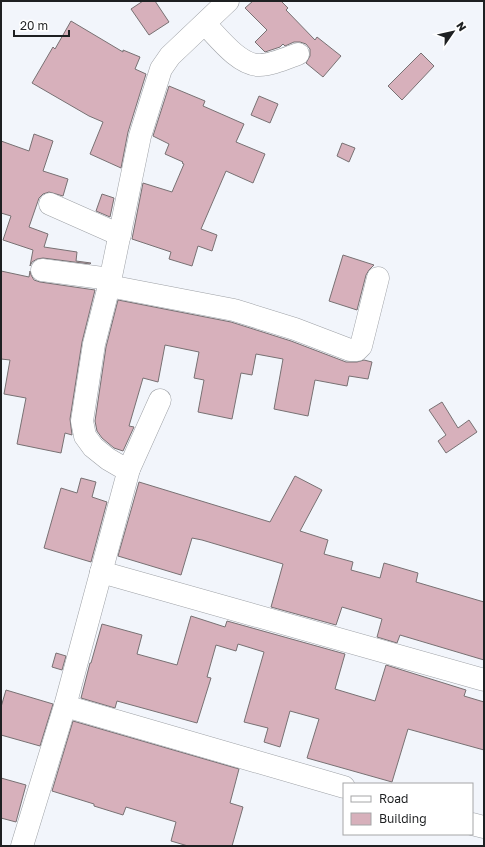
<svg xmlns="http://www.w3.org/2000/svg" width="485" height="847" viewBox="0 0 485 847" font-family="'Golos Text',sans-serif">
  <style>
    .building { fill: #d7b0bb; stroke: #787173 }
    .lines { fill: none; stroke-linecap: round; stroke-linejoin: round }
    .minor-casing { stroke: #9ea1a6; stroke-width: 23 }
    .minor { stroke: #fff; stroke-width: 22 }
  </style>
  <rect width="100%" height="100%" fill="#f2f5fb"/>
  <g class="building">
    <path d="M143,1H155L169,22L149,35L131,9Z"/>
    <path d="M253,1H281L288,8L286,10L315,40L317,37L341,56L323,77L306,63L310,56V49L306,44L300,42H294L285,46L283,44L280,47L265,52L255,42L267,30L245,8Z"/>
    <path d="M71,21L123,52V50L140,57L135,69L146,74L128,132L121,168L90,154L103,122L89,116L32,83L53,47L55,49Z"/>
    <path d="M421,53L434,66L402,100L388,86Z"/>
    <path d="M169,86L205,101L203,106L244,124L236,142L265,154L253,183L226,171L201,229L217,235L212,251L198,246L192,266L169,259L171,252L132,239L143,183L172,192L184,164L182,163L183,162L165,154L169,144L153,136Z"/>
    <path d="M259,96L278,104L270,123L251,115Z"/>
    <path d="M34,134L53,141L43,171L68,179L63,196L49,192L43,194L39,198L29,227L48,234L44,247L77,252L76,261L91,263L90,264L43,258L37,259L32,262L30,266L33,250L3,240L11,216L1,213V141L29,151Z"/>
    <path d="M342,143L355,148L349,162L337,156Z"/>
    <path d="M102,194L114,198L110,217L96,211Z"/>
    <path d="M343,255L374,265L369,270L366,275L357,310L329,301Z"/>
    <path d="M1,271L29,277L30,271L31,275L34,280L40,282L95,290L82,342L70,419L72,435L65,433L61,453L17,444L26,398L4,394L10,360L1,359Z"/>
    <path d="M118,300L231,322L291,341L346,362H357L364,360L372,362L368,379L349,376L347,386L315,380L308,416L274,409L283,359L256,354L252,375L241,373L232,419L198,412L204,380L194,378L199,352L165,345L158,382L143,378L129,426L134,427L123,451L114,448L102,438L97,431L95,421L106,347Z"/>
    <path d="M442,402L458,428L469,420L477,432L446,453L438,441L446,435L429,410Z"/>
    <path d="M295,476L322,490L300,531L328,540L324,554L353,562L351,570L380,578L384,563L418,573L416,582L484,602V660L400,635L397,643L377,637L382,619L342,607L336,625L271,607L283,564L202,540L192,538L181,575L118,556L139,482L270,522Z"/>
    <path d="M81,478L96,482L92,497L107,502L91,562L44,548L61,488L77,493Z"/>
    <path d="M191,616L225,627L227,621L345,654L335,689L375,701L386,665L466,690L464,696L484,702V750L408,729L392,782L307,758L319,719L290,711L280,747L264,742L268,728L244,722L264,652L238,644L236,651L216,645L207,677L211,678L197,723L117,701L115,708L81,698L90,663H91L102,624L142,635L137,654L177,665Z"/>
    <path d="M56,653L66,656L62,670L52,667Z"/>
    <path d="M6,690L53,704L40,746L1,735V707Z"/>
    <path d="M73,721L239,769L230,803L243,807L232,846H188L171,841L176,822L126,807L123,815L94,806V804L52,791Z"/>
    <path d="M1,778L26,785L16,822L1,818Z"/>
  </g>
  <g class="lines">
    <g class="minor-casing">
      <g id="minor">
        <path d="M205,24C218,37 238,64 258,65C269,66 287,58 298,54"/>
        <path d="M50,204L120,235"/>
        <path d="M42,270L110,279"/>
        <path d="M109,286L234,310L295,329L350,350H357L361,346L378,278"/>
        <path d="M129,469L160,400"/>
        <path d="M101,572L484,680"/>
        <path d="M65,706L344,787"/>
        <path d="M472,824L484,827"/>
        <path d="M22,846L65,706L129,469L120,466L108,459L93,447L85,436L82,421L94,344L109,286L140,136L161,69L170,56L228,1"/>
      </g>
    </g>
    <use href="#minor" class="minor"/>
  </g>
  <rect width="485" height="847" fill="none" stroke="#1e2022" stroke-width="4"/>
  <rect x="343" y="783" width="130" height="52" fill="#ffffff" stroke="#a5a6a7"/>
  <rect x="351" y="796" width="20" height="6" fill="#ffffff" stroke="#a5a6a7"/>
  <text x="379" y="803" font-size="12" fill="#1e2022">Road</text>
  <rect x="351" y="813" width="20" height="12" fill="#d7b0bb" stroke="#a5a6a7"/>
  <text x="379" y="823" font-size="12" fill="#1e2022">Building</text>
  <g transform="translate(453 32) rotate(56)" stroke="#ffffff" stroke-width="3" paint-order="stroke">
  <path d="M0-3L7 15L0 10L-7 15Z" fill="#1e2022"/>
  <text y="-6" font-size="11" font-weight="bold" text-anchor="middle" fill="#1e2022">N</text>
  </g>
  <path d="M14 30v6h55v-6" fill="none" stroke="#1e2022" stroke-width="2"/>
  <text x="20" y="30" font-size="12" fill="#1e2022" stroke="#ffffff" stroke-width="3" paint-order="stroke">20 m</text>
</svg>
